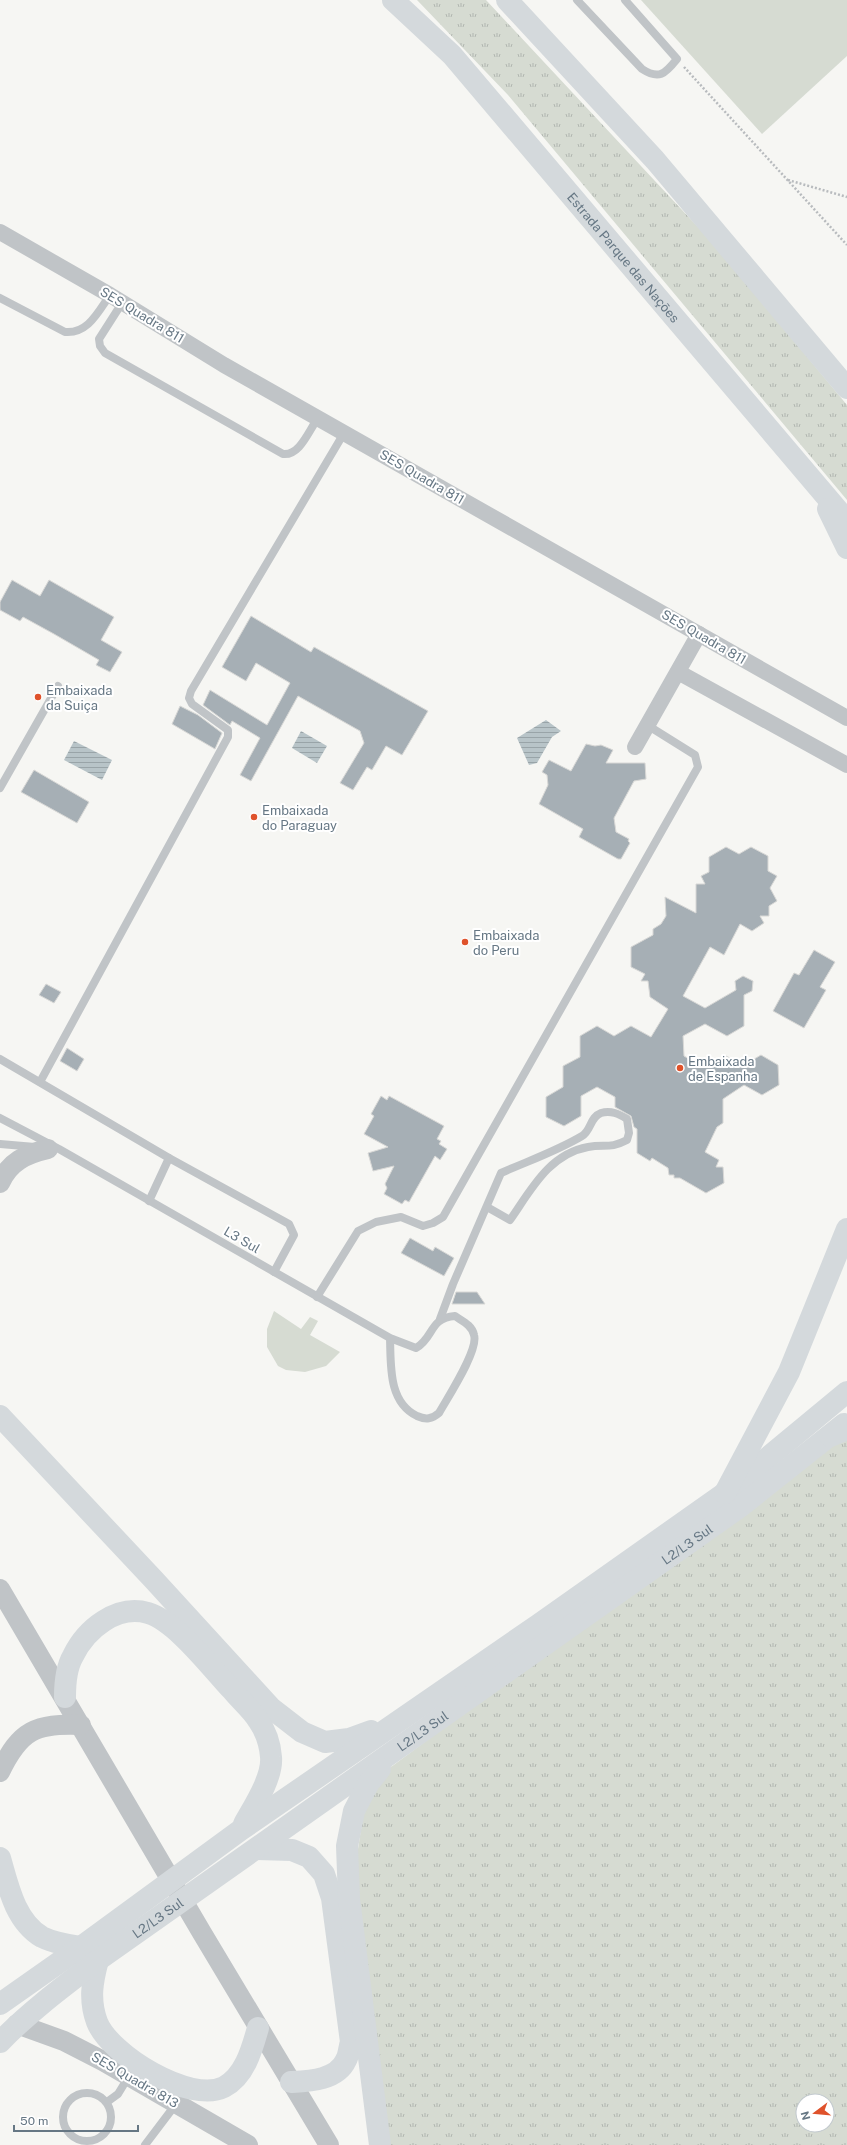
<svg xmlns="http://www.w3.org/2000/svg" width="847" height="2145" viewBox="0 0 847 2145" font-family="'Public Sans',sans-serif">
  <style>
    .grass { fill: url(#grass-tufts); fill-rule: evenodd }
    .park { fill: #d6dbd2 }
    .water { fill: url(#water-rules) }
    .building { fill: #a6afb5; stroke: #d8d8d6 }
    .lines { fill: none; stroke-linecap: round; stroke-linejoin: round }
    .path { stroke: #b8bbbe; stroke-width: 2.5; stroke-dasharray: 2 2; stroke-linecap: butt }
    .service { stroke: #c0c4c7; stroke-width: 8 }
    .minor { stroke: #c0c4c7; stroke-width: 16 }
    .tertiary { stroke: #c0c4c7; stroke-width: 20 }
    .secondary { stroke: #d4d9dc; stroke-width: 22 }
    .trunk { stroke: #d4d9dc; stroke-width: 22 }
    .poi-dot { fill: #df522b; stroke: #fff; stroke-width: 1.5 }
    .labels { text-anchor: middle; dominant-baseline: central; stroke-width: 4; stroke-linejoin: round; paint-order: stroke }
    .street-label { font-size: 13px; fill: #667784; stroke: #fff }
    .poi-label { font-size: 13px; fill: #667784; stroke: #fff; text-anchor: start }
  </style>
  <defs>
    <pattern id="grass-tufts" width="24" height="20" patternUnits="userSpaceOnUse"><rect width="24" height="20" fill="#d6dbd2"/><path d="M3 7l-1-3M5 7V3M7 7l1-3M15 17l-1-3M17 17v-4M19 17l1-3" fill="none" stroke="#b1b6b0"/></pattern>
    <pattern id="water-rules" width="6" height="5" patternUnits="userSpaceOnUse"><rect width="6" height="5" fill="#b8c4c8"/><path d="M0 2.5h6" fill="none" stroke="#99a4a8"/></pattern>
  </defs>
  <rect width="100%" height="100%" fill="#f6f6f3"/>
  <g class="grass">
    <path d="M417,0H486L711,241L847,405V500L508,95Z"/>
    <path d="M847,1430V2145H389L352,1888L368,1784ZM803,2101H827V2125H803Z"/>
  </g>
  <g class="park">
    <path d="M641,0H847V56L762,134Z"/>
    <path d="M274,1311L301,1329L310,1317L318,1321L310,1335L340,1352L326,1366L305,1372L286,1370L278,1366L267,1347V1329Z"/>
  </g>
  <g class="water">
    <path d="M546,720L561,731L552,737L537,763L529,765L517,738Z"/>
    <path d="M301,731L327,746L317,763L292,748Z"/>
    <path d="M74,741L112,760L102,780L64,760Z"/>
  </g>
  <g class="building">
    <path d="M12,580L40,596L49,580L114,617L101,640L122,652L110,672L96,665L99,660L54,634L23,617L20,621L0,610V602Z"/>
    <path d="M251,616L311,652L314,647L428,711L402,755L386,746L372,770L367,767L353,790L340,783L364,743L360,731L298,696L251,781L240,775L260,738L232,721L230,725L203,705L210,690L267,725L290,683L256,663L246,681L222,667Z"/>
    <path d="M180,706L198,715L222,733L215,749L172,724Z"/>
    <path d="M586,744L595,746L601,745L613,750L606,763H645L646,779L634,781L614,818L616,832L629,839L628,841L630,843L621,859H618L579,837L583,829L539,804L548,785L547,775L542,772L549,760L571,771Z"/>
    <path d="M34,770L89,802L77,823L21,792Z"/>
    <path d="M726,847L739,854L751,847L768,856V871L777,876L770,888L777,901L769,906V916H760L764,923L752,931L740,924L724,955L710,947L683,996L705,1008L736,990L735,981L743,976L753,981L752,991L744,995V1026L727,1036L705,1024L683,1036L684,1056L701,1066H709L726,1056L744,1065L761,1055L778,1065L779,1085L762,1095L744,1085L723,1099V1123L717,1127L705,1152L719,1160L716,1167H723L724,1183L706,1193L680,1178H674V1175H669L668,1168L652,1158L650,1161L637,1153V1129L634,1127L631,1116L615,1107V1097L597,1087L581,1096V1116L564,1126L546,1117V1097L563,1087V1066L580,1057V1036L597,1026L614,1036L631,1026L651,1037L668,1009L650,997L648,981H641L645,974L631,967V947L653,935V929L661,924L666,916L665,897L696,913V884H705L701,876L709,872V857Z"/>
    <path d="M814,950L835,962L820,987L826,990L804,1028L773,1011L794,973L799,975Z"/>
    <path d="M46,984L61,992L54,1003L39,995Z"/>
    <path d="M67,1048L84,1059L77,1071L60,1061Z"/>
    <path d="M381,1096L387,1100L389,1096L444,1126L437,1139L441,1141L439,1144L447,1149L440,1160L435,1156L409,1202L405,1200L402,1204L384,1194L387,1188L385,1184L394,1166L373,1171L368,1153L388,1147L364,1134L374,1116L371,1114Z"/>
    <path d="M410,1238L433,1251L435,1247L454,1258L444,1276L401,1253Z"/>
    <path d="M456,1292H477L485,1304H452Z"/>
  </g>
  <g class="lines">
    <g class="path">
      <path d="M684,67L847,245"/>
      <path d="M788,180L847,197"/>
    </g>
    <g class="service">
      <path d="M577,0L642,69C659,80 665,74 677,59L625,0"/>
      <path d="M0,298L65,332C88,334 98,312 110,295"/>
      <path d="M122,303L99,339L100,346L105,353L283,454C300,456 309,430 318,418"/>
      <path d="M0,788L58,686"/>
      <path d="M0,1059L169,1158L149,1201"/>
      <path d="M40,1082L228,737V730L192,704L189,698L191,691L344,433"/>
      <path d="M0,1118L59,1149L390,1338L416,1348C434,1338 429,1318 455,1316C462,1321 472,1325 474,1335C479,1350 448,1397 439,1413C432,1419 426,1420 417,1416C388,1402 391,1365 390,1338"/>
      <path d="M0,1144L35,1147"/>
      <path d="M169,1158L289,1224L294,1235L274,1272"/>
      <path d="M317,1297L358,1231L376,1222L401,1217L423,1226L433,1223L443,1217L698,767L695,755L647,725"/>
      <path d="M440,1319L453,1284L501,1173C528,1161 557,1151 582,1136C591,1131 590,1117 601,1113C611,1110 619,1114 627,1119L629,1133L627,1140C610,1149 605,1144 588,1147C549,1154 531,1190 510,1220L487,1207"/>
      <circle cx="87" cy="2117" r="24"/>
      <path d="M107,2102L118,2094L129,2076"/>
      <path d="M145,2145L176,2104"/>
    </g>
    <g class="minor">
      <path d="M0,232L110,295L224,365L847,718"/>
      <path d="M678,672L847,765"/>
      <path d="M635,747L699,634"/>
    </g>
    <g class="tertiary">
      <path d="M0,1183C9,1162 26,1154 48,1149"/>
      <path d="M0,1589L202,1933L329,2145"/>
      <path d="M0,1772C20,1730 36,1723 81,1725"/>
      <path d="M17,2024L64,2041L103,2061L248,2145"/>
    </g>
    <g class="secondary">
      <path d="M0,1416L154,1580L271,1708L302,1732L325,1742L349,1739L371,1731"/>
      <path d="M65,1697C65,1683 66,1668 73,1656C86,1629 117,1604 148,1613C176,1621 212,1669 232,1690C240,1700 251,1709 258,1720C265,1730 270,1744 271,1757C273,1777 254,1806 244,1824"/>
      <path d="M257,1849L292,1850L309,1857L324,1874L332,1898L351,2042C349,2047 349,2055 346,2060C337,2080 310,2081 291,2082"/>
      <path d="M0,1858C8,1886 15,1921 42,1937C54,1943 68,1945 81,1947"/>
      <path d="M98,1960C92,1982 89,2000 97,2022C110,2055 190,2104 224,2087C245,2076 252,2049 258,2028"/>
      <path d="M0,2004L81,1947L242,1829L538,1625L725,1493L847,1392"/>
      <path id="s1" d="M0,2042C30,2011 64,1986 98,1960L741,1506L844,1424"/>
      <path d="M380,2145L349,1899L347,1846L354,1811L368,1784L380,1769"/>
    </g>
    <g class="trunk">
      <path id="s2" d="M393,0L452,55L847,521"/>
      <path d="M507,0L655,160L847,388"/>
      <path d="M828,509L847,548"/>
      <path d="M830,1436L847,1429"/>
      <path d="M725,1493L789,1372L847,1229"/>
    </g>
  </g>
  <g class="poi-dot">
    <circle cx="38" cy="697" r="4"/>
    <circle cx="254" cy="817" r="4"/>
    <circle cx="465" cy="942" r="4"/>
    <circle cx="680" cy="1068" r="4"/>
  </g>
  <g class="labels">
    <g class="street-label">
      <text stroke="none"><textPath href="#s2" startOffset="346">Estrada Parque das Nações</textPath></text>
      <text transform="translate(142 315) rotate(31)">SES Quadra 811</text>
      <text transform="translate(422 477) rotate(30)">SES Quadra 811</text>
      <text transform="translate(704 637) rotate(30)">SES Quadra 811</text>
      <text transform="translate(242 1240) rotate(30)">L3 Sul</text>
      <text stroke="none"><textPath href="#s1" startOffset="849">L2/L3 Sul</textPath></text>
      <text stroke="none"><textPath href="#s1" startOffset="525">L2/L3 Sul</textPath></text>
      <text stroke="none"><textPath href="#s1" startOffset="201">L2/L3 Sul</textPath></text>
      <text transform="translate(135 2080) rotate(30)">SES Quadra 813</text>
    </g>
    <g class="poi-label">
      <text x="46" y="690">Embaixada<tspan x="46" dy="15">da Suiça</tspan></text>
      <text x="262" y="810">Embaixada<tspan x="262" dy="15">do Paraguay</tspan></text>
      <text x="473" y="935">Embaixada<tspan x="473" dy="15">do Peru</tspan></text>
      <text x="688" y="1061">Embaixada<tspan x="688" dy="15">de Espanha</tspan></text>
    </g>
  </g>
  <g transform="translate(815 2113) rotate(254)"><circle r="19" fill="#ffffff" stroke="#c2c9ce"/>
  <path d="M0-3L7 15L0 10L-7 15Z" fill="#df522b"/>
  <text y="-6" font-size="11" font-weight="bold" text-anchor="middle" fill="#667784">N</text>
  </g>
  <path d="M14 2125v6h124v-6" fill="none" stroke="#667784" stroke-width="2"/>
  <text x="20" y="2125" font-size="12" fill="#667784" stroke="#ffffff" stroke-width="3" paint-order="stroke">50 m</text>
</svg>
